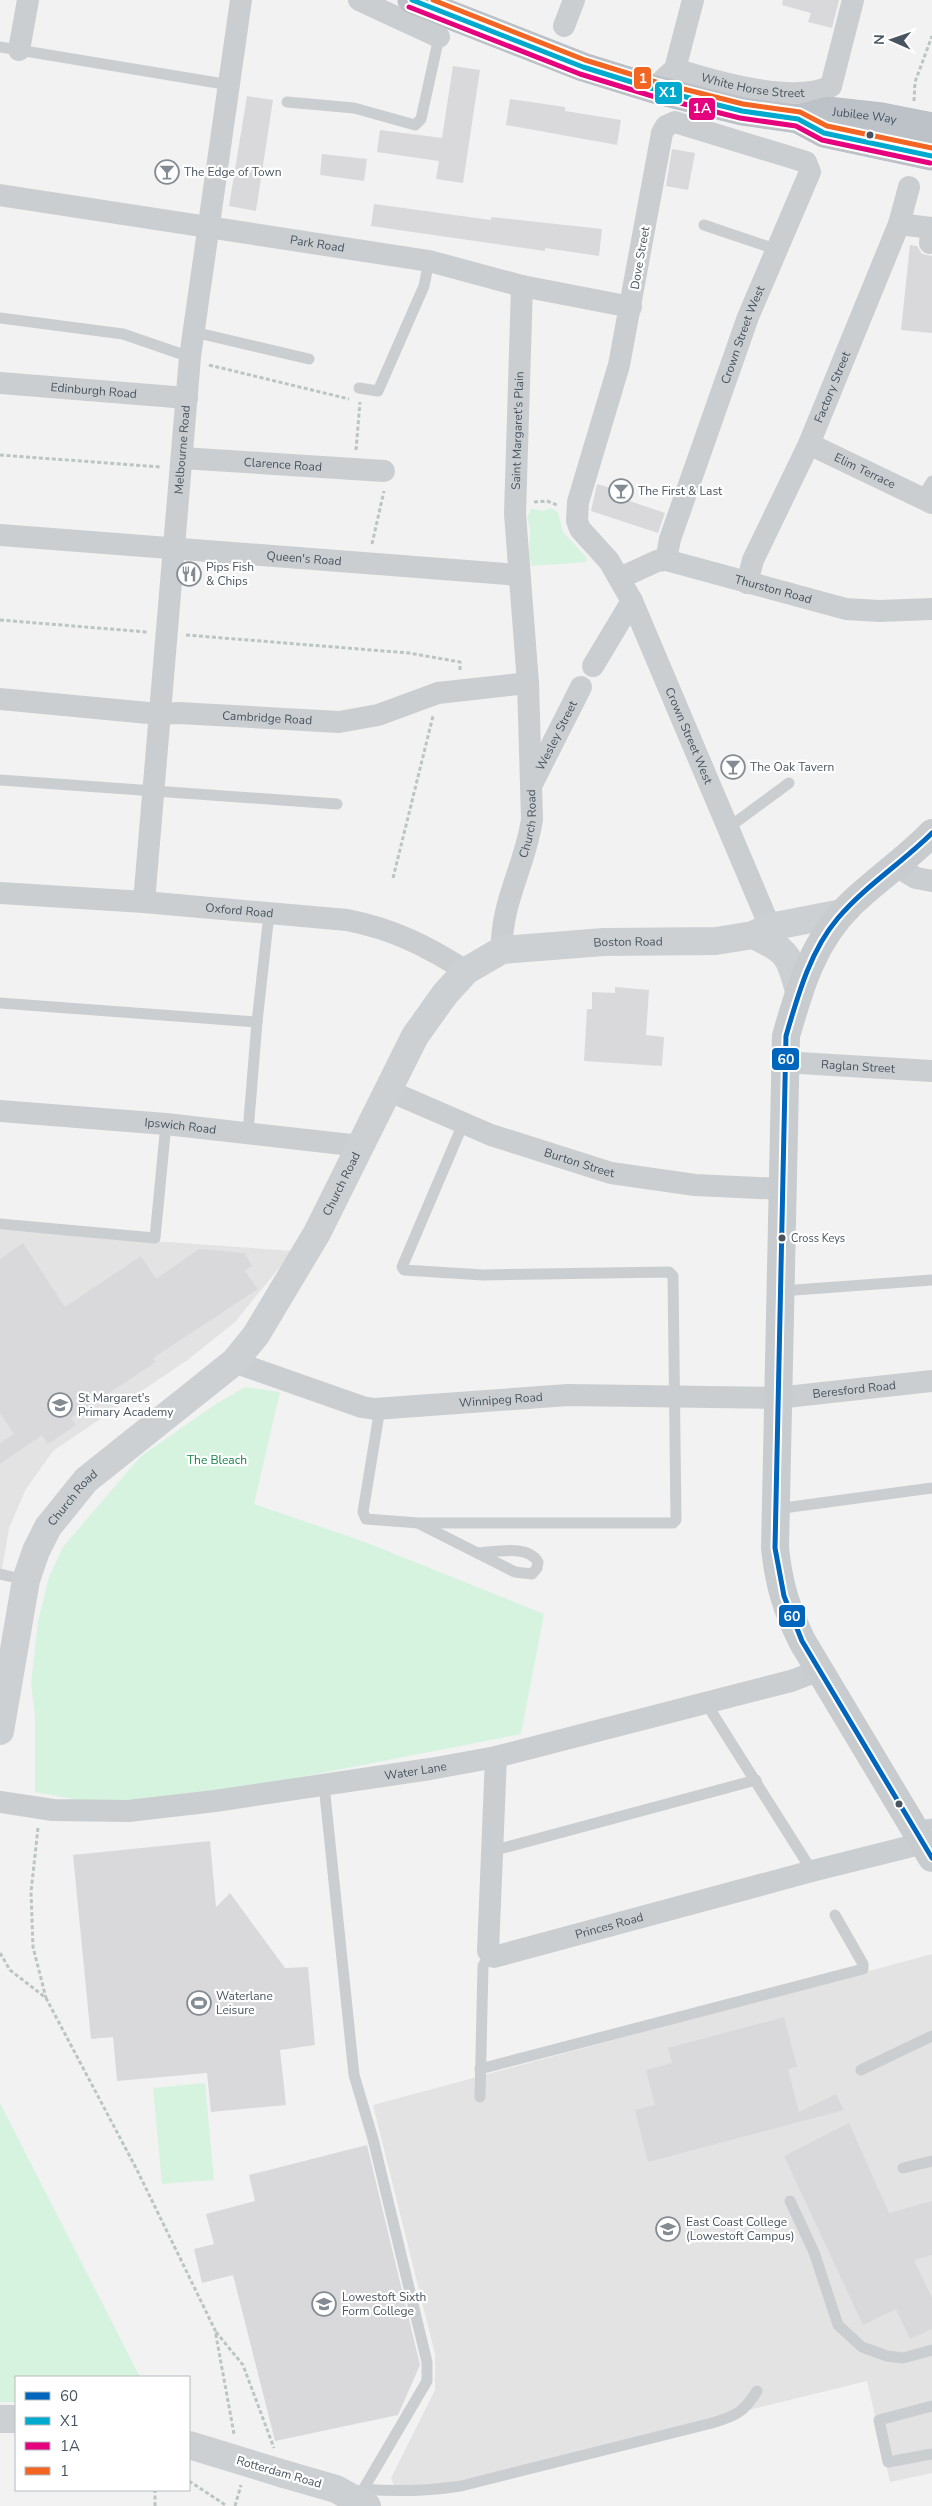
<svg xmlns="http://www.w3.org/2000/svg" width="932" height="2506" viewBox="0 0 932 2506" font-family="'Nunito Sans',sans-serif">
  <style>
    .education { fill: #e4e3e4 }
    .green { fill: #d6f3e0 }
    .building { fill: #d9d9db }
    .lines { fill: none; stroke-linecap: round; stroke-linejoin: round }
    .highway-casing { stroke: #b6bcc2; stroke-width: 29 }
    .path { stroke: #b9c6c2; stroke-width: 3; stroke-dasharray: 4 2.5; stroke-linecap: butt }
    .lane { stroke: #cbced1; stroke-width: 11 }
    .street { stroke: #cbced1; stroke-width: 22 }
    .secondary { stroke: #cdd0d3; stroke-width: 28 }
    .primary { stroke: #c8cccf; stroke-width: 28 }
    .highway { stroke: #bdc2c8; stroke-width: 28 }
    .secondary-bridge { stroke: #cdd0d3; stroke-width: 28 }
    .bus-1-casing { stroke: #fff; stroke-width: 9 }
    .bus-2-casing { stroke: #fff; stroke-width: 9 }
    .bus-3-casing { stroke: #fff; stroke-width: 9 }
    .bus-4-casing { stroke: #fff; stroke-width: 9 }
    .bus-1 { stroke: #0065bd; stroke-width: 5 }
    .bus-2 { stroke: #00a9ce; stroke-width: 5 }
    .bus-3 { stroke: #e5007d; stroke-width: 5 }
    .bus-4 { stroke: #f26522; stroke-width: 5 }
    .bus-dot { fill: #485560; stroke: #fff; stroke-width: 2 }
    .labels { text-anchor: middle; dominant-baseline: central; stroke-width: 4.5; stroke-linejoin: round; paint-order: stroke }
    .bus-label { font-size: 11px; fill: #485560; stroke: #fff; text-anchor: start }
    .street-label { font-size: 12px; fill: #485560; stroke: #fff }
    .poi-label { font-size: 12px; fill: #485560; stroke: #fff; text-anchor: start }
    .park-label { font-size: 12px; fill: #118347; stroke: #fff }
    .line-badge { stroke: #fff; stroke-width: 2 }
    .badge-label { font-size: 14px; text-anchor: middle; font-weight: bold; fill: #fff }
  </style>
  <rect width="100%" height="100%" fill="#f3f2f2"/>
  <g class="education">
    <path d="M0,1230L293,1251L235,1322L189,1359L53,1451L26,1489L9,1528L0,1581Z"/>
    <path d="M932,1954V2473L890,2482L867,2381L435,2487L395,2489L391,2478L435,2390V2354L373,2105Z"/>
  </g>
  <g class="green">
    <path d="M531,508L543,511L550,508L558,512L563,532L587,558L586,562L532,566L529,559L530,529L527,518Z"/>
    <path d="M245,1387L280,1392L254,1504L365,1542L544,1614L521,1734L270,1783L149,1802L100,1804L35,1792V1715L31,1684L38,1621L49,1577L63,1547L141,1456L216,1404Z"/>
    <path d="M205,2083L214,2180L162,2184L153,2088Z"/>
    <path d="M0,2103L140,2377H16V2402H0Z"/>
  </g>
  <g class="building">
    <path d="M783,0H839L832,28L808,22L811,13L782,5Z"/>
    <path d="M453,66L480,70L463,183L436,179L439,161L377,152L380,130L442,138Z"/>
    <path d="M247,96L273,100L256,211L229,206Z"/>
    <path d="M510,99L565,107V111L621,120L617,145L506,125Z"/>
    <path d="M672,149L695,153L688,190L666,186Z"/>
    <path d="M322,154L367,159L364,181L320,175Z"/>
    <path d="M374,204L491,220V217L602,229L599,256L545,248V251L371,226Z"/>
    <path d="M910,245L917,246L922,254L932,256V333L901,330Z"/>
    <path d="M597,484L611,488L609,494L665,513L658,533L591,511Z"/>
    <path d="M615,987L649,990L646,1035L664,1037L662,1066L584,1061L587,1009H592V992L615,993Z"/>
    <path d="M23,1243L65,1307L141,1256L156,1279L199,1249L245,1253L252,1266L245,1271L258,1289L153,1358L156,1362L71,1418L76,1425L48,1444L42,1435L0,1464V1443L14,1434L0,1413V1259Z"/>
    <path d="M210,1841L216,1907L230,1893L285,1968L308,1967L315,2045L280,2050L286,2105L211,2112L207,2073L117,2081L113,2037L91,2039L73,1855Z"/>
    <path d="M784,2017L797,2067L788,2069L799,2112L836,2094L844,2110L648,2162L635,2110L655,2105L646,2070L672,2063L668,2048Z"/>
    <path d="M849,2123L889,2213L932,2201V2255L914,2260L932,2298V2329L910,2339L896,2309L863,2325L784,2156Z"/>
    <path d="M367,2145L420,2365L398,2415L275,2441L233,2275L202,2283L194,2249L214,2244L206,2214L255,2201L249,2175Z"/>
  </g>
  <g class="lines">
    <g class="highway-casing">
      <g id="highway">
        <path d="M412,0L583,67L654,89L742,111L798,119L824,133L932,156"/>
        <path id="s22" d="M798,119L827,111L881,117L932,127"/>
      </g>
    </g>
    <g class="path">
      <path d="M914,101L915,82L932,36"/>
      <path d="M209,365L349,399"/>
      <path d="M356,450L360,402"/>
      <path d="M0,455L161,467"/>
      <path d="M534,502L547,501L557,505"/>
      <path d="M372,544L384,491"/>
      <path d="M0,620L147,632"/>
      <path d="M186,635L409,653L460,662V670"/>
      <path d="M393,878L433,716"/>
      <path d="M38,1828L31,1892L33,1947L46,1998"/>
      <path d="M0,1953L10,1970L46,1998L136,2168L180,2258L215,2330L234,2434"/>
      <path d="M216,2332L243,2365L274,2448"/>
      <path d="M189,2481L227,2506"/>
      <path d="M155,2506V2490"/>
      <path d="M235,2506L241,2485"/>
    </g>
    <g class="lane">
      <path d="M0,47L230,85"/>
      <path d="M287,102L354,108L415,125L421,119L439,37"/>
      <path d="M704,225L775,249"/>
      <path d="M0,318L123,334L190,357"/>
      <path d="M194,332L309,359"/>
      <path d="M359,388L378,391L424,286L429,261"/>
      <path d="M922,497L932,481"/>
      <path d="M0,780L337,804"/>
      <path d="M728,828L789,783"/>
      <path d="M0,1003L257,1022L248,1132"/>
      <path d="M257,1022L269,914"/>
      <path d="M0,1224L155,1238L166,1124"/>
      <path d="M781,1291L932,1280"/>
      <path d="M380,1408L363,1512L366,1519L419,1523H673L676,1520L673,1276L669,1272L483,1275L404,1270L402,1267L463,1124"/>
      <path d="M776,1509L932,1488"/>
      <path d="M420,1524L515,1572L532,1574L537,1568L538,1562C528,1544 494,1552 477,1553"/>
      <path d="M0,1574L26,1580"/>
      <path d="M706,1703L812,1871"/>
      <path d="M324,1785L354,2075L373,2139L427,2362V2381L357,2500"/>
      <path d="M914,1827L932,1824"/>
      <path d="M492,1851L756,1780"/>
      <path d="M480,2069L863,1969V1964L835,1915"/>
      <path d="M861,2070L932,2036"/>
      <path d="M480,2097L483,1966L489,1955"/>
      <path d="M903,2168L932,2161"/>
      <path d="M790,2201L814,2252L838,2325L862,2347L887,2356L903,2358L932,2350"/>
      <path d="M932,2406L879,2420L888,2462L932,2454"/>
      <path d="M363,2489C397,2492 428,2491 461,2486L712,2423C736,2416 744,2412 757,2391"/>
    </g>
    <g class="street">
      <path d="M359,0L439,37"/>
      <path d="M564,26L574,0"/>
      <path d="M19,50L28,0"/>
      <path id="s1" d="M675,69C713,81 794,105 831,86"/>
      <path d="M664,79L675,69L693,0"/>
      <path d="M831,86L853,0"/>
      <path id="s2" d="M0,195L429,261L522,286L631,307"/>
      <path d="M899,224L932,228L930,243"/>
      <path id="s3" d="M0,383L187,398"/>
      <path id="s4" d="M809,444L932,503"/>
      <path id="s5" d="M182,458L384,471"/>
      <path id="s6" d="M0,535L519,575"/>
      <path id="s7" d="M666,560L670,539L748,317L810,172L806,162L675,122L666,126L662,133L619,365L578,502L577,521L580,529L609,561L632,601L770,927L767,942"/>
      <path id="s8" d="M620,578L657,561L666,560L846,609L879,611L932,609"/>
      <path id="s9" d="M747,583L753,560L809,444L899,224L909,187"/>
      <path d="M593,666L632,601"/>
      <path id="s10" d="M0,699L159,714L179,713L339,722L378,715L438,693L528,683"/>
      <path id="s11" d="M533,782L581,687"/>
      <path d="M896,866L916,878L932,881"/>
      <path id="s12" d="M0,893L144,902L347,920C393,929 427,946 466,971"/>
      <path id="s13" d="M144,902L190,357L241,0"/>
      <path id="s14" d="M502,950C500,904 526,864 532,819L528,683L515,514L522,286"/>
      <path id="s15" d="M783,1062L932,1071"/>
      <path id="s16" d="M387,1090L491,1135L611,1173L695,1185L782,1189"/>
      <path id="s17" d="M0,1111L166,1124L360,1146"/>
      <path id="s18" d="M234,1362L362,1407L375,1409L568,1395L777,1398L932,1381"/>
      <path id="s19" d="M496,1757L488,1951L494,1957L812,1871L924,1843"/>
      <path id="s20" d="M0,1802L53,1810L128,1811L215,1801L430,1769L496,1757L791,1681L820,1670"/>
    </g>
    <g class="secondary">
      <path d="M753,935C788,951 789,955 799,991"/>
      <path id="s21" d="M0,1731L26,1580L36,1551L48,1527L86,1480L234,1362L256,1335L317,1233L415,1036L445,994L466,971L502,950L604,942L716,941L753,935L770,927L842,913"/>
      <path d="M0,2419H16"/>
      <path d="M284,2474L336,2489L367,2506"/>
    </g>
    <path class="primary" d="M932,833C907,859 877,879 851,904C813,941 800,987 786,1036L775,1548C779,1585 786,1608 802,1641L932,1858"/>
    <use href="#highway" class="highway"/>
    <path class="secondary-bridge" d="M189,2445L284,2474"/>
    <g class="bus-1-casing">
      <path id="bus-1" d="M932,833C902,863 865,886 838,918C810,951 798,995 786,1036L775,1548L784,1596L802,1641L932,1858"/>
    </g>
    <g class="bus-2-casing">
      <path id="bus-2" d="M412,0L583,67L654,89L742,111L798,119L824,133L932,156"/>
    </g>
    <g class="bus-3-casing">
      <path id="bus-3" d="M409,7L580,74L652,96L740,118L796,126L822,140L930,163"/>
    </g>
    <g class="bus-4-casing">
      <path id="bus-4" d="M433,0L585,60L656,82L743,104L800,112L827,126L932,148"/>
    </g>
    <use href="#bus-1" class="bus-1"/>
    <use href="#bus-2" class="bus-2"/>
    <use href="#bus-3" class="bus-3"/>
    <use href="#bus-4" class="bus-4"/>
  </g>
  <defs>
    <g id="bar-ring" transform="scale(1.25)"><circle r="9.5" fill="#fff" stroke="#848c93" stroke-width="1.5"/><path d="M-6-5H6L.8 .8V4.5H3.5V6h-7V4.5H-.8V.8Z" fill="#848c93"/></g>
    <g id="restaurant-ring" transform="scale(1.25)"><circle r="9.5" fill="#fff" stroke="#848c93" stroke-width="1.5"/><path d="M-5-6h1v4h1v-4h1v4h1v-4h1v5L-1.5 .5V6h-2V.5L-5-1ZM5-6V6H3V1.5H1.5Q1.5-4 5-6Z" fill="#848c93"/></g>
    <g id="school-ring" transform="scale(1.25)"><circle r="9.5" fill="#fff" stroke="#848c93" stroke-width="1.5"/><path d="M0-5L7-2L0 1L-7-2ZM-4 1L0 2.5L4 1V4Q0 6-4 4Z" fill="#848c93"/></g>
    <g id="stadium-ring" transform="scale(1.25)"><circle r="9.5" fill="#fff" stroke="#848c93" stroke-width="1.5"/><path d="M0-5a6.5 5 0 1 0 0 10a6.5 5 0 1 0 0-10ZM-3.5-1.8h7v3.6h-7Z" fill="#848c93"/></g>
    <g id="university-ring" transform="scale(1.25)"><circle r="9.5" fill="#fff" stroke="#848c93" stroke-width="1.5"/><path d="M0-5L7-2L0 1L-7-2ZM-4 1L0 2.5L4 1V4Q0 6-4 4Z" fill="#848c93"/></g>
  </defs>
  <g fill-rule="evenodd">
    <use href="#bar-ring" x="167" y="172"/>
    <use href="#bar-ring" x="621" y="491"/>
    <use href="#restaurant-ring" x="189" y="574"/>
    <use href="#bar-ring" x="733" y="767"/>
    <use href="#school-ring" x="60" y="1405"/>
    <use href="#stadium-ring" x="199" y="2003"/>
    <use href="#university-ring" x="668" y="2229"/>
    <use href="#university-ring" x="324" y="2304"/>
  </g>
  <g class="bus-dot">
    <circle cx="870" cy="135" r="4.5"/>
    <circle cx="782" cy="1238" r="4.5"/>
    <circle cx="899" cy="1804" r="4.5"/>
  </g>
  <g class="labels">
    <g class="bus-label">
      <text x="791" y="1238">Cross Keys</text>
    </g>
    <g class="street-label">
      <text stroke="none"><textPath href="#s1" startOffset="80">White Horse Street</textPath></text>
      <text stroke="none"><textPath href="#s22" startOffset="68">Jubilee Way</textPath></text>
      <text stroke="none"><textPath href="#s2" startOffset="321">Park Road</textPath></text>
      <text transform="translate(640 258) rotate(-80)">Dove Street</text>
      <text stroke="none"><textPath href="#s7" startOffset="238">Crown Street West</textPath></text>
      <text stroke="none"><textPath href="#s9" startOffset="214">Factory Street</textPath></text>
      <text stroke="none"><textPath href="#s3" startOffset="94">Edinburgh Road</textPath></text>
      <text stroke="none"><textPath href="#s14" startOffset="524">Saint Margaret's Plain</textPath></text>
      <text stroke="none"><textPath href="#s13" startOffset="454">Melbourne Road</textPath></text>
      <text stroke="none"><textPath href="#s5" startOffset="101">Clarence Road</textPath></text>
      <text stroke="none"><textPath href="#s4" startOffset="62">Elim Terrace</textPath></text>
      <text stroke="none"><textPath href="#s6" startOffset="305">Queen's Road</textPath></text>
      <text stroke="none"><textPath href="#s8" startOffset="161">Thurston Road</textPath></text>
      <text stroke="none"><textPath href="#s10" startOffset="268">Cambridge Road</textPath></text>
      <text stroke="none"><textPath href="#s11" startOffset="52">Wesley Street</textPath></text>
      <text stroke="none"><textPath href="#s7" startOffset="1222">Crown Street West</textPath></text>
      <text stroke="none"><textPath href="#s14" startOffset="130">Church Road</textPath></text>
      <text stroke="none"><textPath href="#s12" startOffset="240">Oxford Road</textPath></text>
      <text stroke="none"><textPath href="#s21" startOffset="1085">Boston Road</textPath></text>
      <text stroke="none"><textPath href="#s15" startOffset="75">Raglan Street</textPath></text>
      <text stroke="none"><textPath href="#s17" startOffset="181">Ipswich Road</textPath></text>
      <text stroke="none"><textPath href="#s16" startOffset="206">Burton Street</textPath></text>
      <text stroke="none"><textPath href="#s21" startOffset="669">Church Road</textPath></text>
      <text stroke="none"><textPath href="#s18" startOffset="629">Beresford Road</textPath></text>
      <text stroke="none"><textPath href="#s18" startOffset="275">Winnipeg Road</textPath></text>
      <text stroke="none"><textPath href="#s21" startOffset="249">Church Road</textPath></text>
      <text stroke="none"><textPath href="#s20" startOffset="419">Water Lane</textPath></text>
      <text stroke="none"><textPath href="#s19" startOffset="322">Princes Road</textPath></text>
      <text transform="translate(279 2472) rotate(16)">Rotterdam Road</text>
    </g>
    <g class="poi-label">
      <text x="184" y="172">The Edge of Town</text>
      <text x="638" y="491">The First &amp; Last</text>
      <text x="206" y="567">Pips Fish<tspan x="206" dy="14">&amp; Chips</tspan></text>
      <text x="750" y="767">The Oak Tavern</text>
      <text x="78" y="1398">St Margaret's<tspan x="78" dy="14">Primary Academy</tspan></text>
      <text x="216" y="1996">Waterlane<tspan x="216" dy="14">Leisure</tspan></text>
      <text x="686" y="2222">East Coast College<tspan x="686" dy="14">(Lowestoft Campus)</tspan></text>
      <text x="342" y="2297">Lowestoft Sixth<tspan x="342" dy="14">Form College</tspan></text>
    </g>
    <g class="park-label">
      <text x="217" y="1460">The Bleach</text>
    </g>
  </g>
  <g class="line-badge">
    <rect x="633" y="66" width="19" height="24" rx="5" fill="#f26522"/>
    <rect x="654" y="81" width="29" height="24" rx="5" fill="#00a9ce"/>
    <rect x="688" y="97" width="28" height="24" rx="5" fill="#e5007d"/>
    <rect x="771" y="1047" width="29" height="24" rx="5" fill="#0065bd"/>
    <rect x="778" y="1604" width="28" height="24" rx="5" fill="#0065bd"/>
  </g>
  <g class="badge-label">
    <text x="643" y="83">1</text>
    <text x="668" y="97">X1</text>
    <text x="702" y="113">1A</text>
    <text x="786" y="1064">60</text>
    <text x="792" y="1621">60</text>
  </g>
  <rect x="15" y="2376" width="175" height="115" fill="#ffffff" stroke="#b6bbbf"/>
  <rect x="25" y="2392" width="25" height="8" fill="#0065bd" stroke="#b6bbbf"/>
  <text x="60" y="2401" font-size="15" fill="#485560">60</text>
  <rect x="25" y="2417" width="25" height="8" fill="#00a9ce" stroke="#b6bbbf"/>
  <text x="60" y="2426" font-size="15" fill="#485560">X1</text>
  <rect x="25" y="2442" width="25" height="8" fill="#e5007d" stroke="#b6bbbf"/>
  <text x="60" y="2451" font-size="15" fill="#485560">1A</text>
  <rect x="25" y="2467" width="25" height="8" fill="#f26522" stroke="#b6bbbf"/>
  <text x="60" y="2476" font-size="15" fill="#485560">1</text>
  <g transform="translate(892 40) rotate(272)" stroke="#ffffff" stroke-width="4" paint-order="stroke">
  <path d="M0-4L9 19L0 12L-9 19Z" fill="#485560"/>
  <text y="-8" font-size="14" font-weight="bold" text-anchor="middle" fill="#485560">N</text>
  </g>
</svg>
